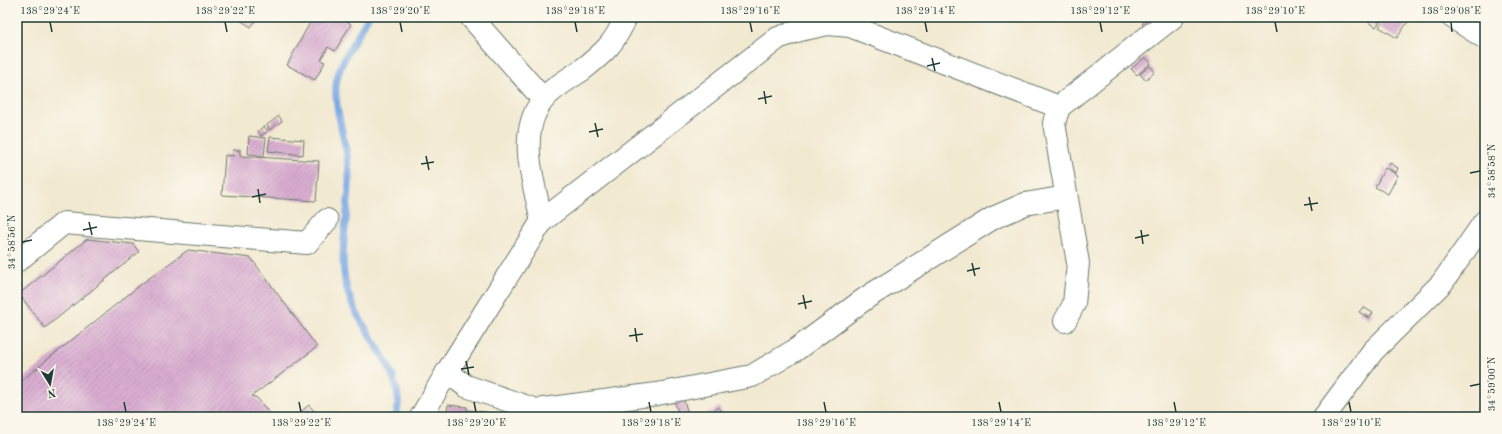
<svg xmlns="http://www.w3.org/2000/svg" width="1502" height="434" viewBox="0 0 1502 434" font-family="'Old Standard TT',serif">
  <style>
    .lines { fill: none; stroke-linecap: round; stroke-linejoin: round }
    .stream { stroke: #7aa9e4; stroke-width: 7 }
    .building { fill: url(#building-hatch) }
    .street-casing { stroke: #69796b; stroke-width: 24 }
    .street { stroke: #fff; stroke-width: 22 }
    .ticks { fill: none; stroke: #1f3d34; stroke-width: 1.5 }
    .neatline { fill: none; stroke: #1f3d34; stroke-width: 1.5 }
    .ticks-label { font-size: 10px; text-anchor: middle; fill: #1f3d34 }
  </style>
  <defs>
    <pattern id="building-hatch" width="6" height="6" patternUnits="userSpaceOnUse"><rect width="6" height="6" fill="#daaed2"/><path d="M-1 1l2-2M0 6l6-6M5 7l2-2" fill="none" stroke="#b08fab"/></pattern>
  </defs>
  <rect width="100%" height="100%" fill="#fbf7ec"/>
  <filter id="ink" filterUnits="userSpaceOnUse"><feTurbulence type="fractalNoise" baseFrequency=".025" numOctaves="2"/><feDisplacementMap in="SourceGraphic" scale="8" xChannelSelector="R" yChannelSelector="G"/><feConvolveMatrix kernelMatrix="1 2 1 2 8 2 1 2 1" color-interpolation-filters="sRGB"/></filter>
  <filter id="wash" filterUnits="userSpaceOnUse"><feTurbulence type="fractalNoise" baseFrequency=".012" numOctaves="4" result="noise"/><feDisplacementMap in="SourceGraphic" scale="16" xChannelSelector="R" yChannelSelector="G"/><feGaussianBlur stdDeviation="0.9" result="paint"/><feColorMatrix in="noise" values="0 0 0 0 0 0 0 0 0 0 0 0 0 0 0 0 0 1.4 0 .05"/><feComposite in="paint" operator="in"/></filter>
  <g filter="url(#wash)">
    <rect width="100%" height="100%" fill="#f2e9d1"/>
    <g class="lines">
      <path class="stream" d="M368,17C358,37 338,63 336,85C334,109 346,139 348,163C354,210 332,256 351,301C364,333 396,365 398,399C399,405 397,411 396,417"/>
    </g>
    <g id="blocks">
      <g class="building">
        <path d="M235,17H258L251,27Z"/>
        <path d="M313,17H339L351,24L335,51L328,47L321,60L325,62L315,80L287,65Z"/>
        <path d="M1149,17H1157L1147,29L1142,24Z"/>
        <path d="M1360,17H1383L1376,27Z"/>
        <path d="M1386,17H1411L1397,38L1379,27Z"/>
        <path d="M1145,57L1151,63L1137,75L1131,69Z"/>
        <path d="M1150,66L1155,72L1145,80L1140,74Z"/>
        <path d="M279,116L282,121L270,130L267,125Z"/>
        <path d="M264,126L268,131L261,136L258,131Z"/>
        <path d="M249,136L266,138L264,156L248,154Z"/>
        <path d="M270,137L304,140L303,155L268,151Z"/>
        <path d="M233,150H240V156L319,161L316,201L222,195L225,155L233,156Z"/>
        <path d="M1390,163L1398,168L1396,173L1388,168Z"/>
        <path d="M1385,168L1398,175L1388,194L1375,187Z"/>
        <path d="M87,239L133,244L139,252L45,328L19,294Z"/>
        <path d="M188,250L251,258L317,347L252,396L257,398L270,414L267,417H17V384L144,282Z"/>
        <path d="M1363,307L1373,313L1369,318L1359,312Z"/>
        <path d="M683,398L689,416L687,417H680L674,401Z"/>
        <path d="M309,405L319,417H294Z"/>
        <path d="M448,405L467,407V410L486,412L485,417H446Z"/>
        <path d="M719,407L724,417H699L712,411Z"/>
      </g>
    </g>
  </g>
  <g filter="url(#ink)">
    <use href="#blocks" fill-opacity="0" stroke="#69796b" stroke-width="1"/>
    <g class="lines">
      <g class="street-casing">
        <g id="street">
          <path d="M471,17L543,99"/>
          <path d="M1452,17L1485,38"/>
          <path d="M1059,107L1054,123L1078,263L1074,304L1065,321"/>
          <path d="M542,221C534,184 516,133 543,100C551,89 570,78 582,70C605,52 614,44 626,17"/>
          <path d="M17,261L64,223L307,243L327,220"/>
          <path d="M447,372L466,386L536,410L657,394L752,376L797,349L866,298L993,218L1025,204L1066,197"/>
          <path d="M421,417L447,372L542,221L778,38L800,30L828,24L850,26L1059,107L1173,17"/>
          <path d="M1324,417L1373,351L1442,283L1485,221"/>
        </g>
      </g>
      <use href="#street" class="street"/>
    </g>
  </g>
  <path class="ticks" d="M50,22L52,32M225,22L227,32M400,22L402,32M575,22L577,32M750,22L752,32M925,22L927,32M1100,22L1102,32M1275,22L1277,32M1451,22L1452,32M932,58L935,71M927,66L940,63M764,91L766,104M758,99L772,96M595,123L598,137M589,132L603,129M426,156L429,170M421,164L434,162M1470,173L1480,171M258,189L260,203M252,197L266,194M1309,197L1312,211M1304,205L1318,203M89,222L92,235M83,230L97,227M1141,230L1143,244M1135,238L1149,235M22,242L32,240M972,263L975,276M967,271L980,268M803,295L806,309M798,304L812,301M635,328L637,342M629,336L643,334M466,361L469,375M461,369L474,367M1470,386L1480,384M124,402L126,412M299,402L301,412M474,402L476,412M649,402L651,412M824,402L826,412M999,402L1001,412M1174,402L1176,412M1349,402L1351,412"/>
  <rect width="1502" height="434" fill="none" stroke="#fbf7ec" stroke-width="44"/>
  <g transform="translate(50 384) rotate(169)" stroke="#fbf7ec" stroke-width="3" paint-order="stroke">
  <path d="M0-3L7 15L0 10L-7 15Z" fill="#1f3d34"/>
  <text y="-6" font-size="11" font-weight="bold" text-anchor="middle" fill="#1f3d34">N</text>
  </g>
  <rect x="22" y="22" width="1458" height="390" class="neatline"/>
  <g class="ticks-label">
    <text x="50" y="14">138°29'24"E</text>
    <text x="225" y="14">138°29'22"E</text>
    <text x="400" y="14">138°29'20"E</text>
    <text x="575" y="14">138°29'18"E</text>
    <text x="750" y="14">138°29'16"E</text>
    <text x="925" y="14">138°29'14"E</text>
    <text x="1100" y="14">138°29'12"E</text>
    <text x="1275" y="14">138°29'10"E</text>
    <text x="1451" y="14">138°29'08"E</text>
    <text transform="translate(1491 171) rotate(-90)" y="4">34°58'58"N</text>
    <text transform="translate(11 242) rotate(-90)" y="4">34°58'56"N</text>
    <text transform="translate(1491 384) rotate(-90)" y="4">34°59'00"N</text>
    <text x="126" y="426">138°29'24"E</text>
    <text x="301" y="426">138°29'22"E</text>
    <text x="476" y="426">138°29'20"E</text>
    <text x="651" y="426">138°29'18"E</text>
    <text x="826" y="426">138°29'16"E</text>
    <text x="1001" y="426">138°29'14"E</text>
    <text x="1176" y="426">138°29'12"E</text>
    <text x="1351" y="426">138°29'10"E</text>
  </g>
</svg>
